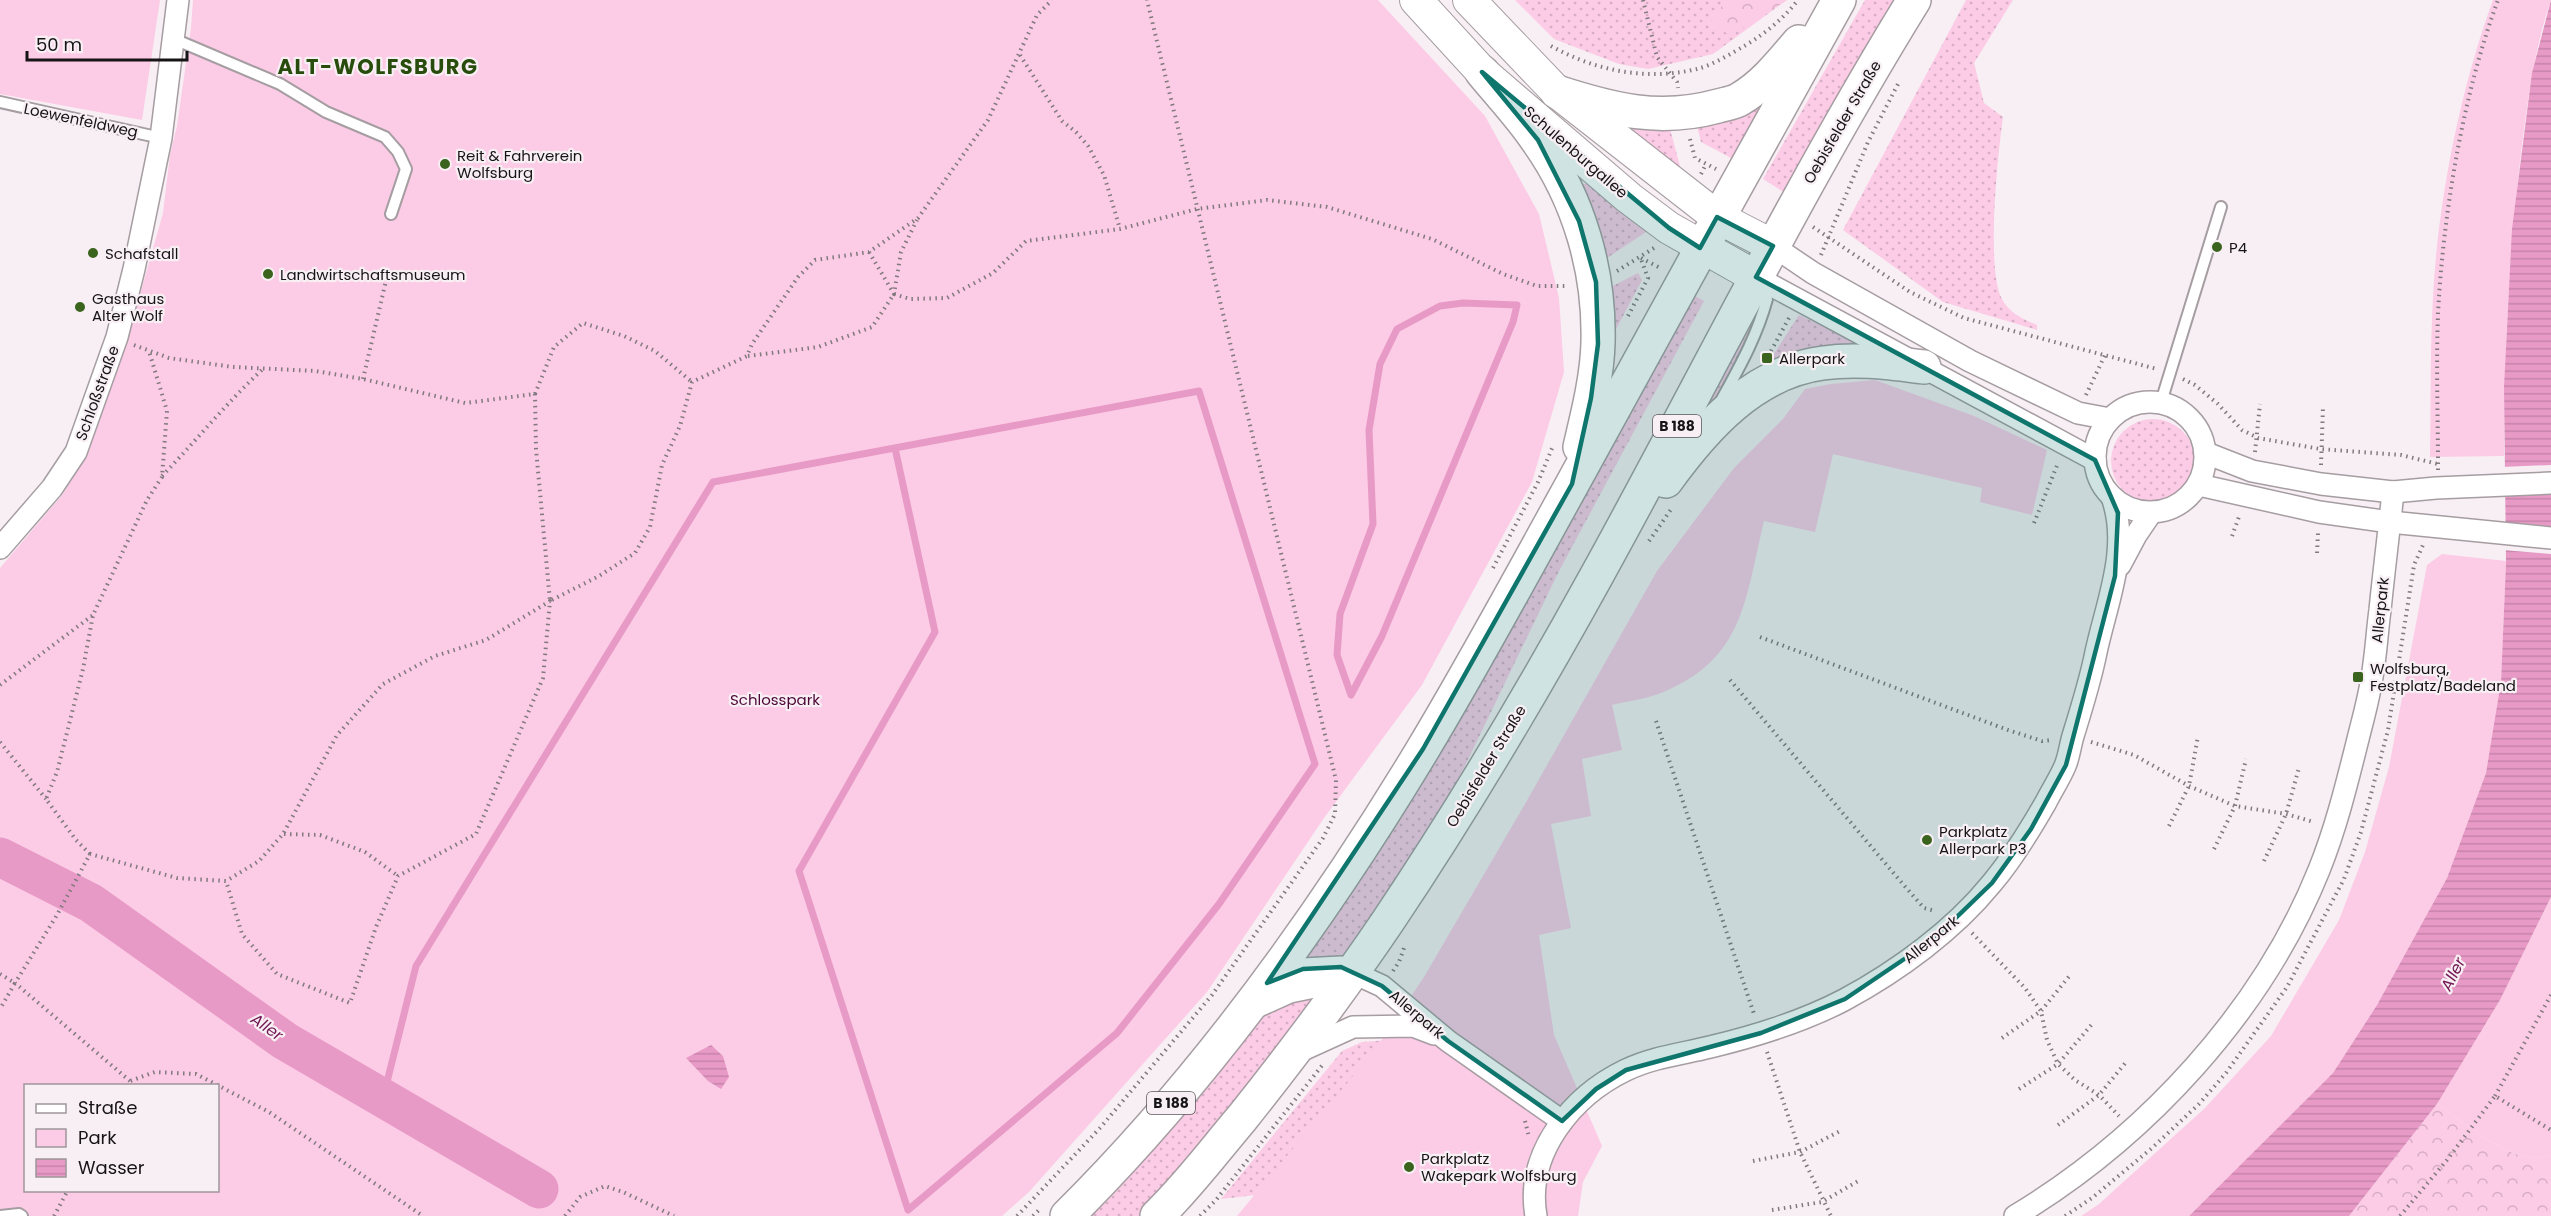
<svg xmlns="http://www.w3.org/2000/svg" width="2551" height="1216" viewBox="0 0 2551 1216" font-family="Poppins,sans-serif">
  <style>
    .grass { fill: url(#grass-dots) }
    .forest { fill: url(#forest-crowns) }
    .park { fill: #fccbe6; fill-rule: evenodd }
    .water { fill: url(#water-rules) }
    .pier { fill: #f8eff4 }
    .lines { fill: none; stroke-linecap: round; stroke-linejoin: round }
    .stream { stroke: #e89ac6; stroke-width: 7 }
    .river { stroke: #e89ac6; stroke-width: 39 }
    .lane-casing { stroke: #a59da1; stroke-width: 14 }
    .street-casing { stroke: #a59da1; stroke-width: 24 }
    .secondary-casing { stroke: #a59da1; stroke-width: 34 }
    .primary-casing { stroke: #a59da1; stroke-width: 36 }
    .path { stroke: #807a7e; stroke-width: 4; stroke-dasharray: 1.5 4.5; stroke-linecap: butt }
    .lane { stroke: #fff; stroke-width: 10 }
    .street { stroke: #fff; stroke-width: 21 }
    .secondary { stroke: #fff; stroke-width: 32 }
    .primary { stroke: #fff; stroke-width: 33 }
    .marked { fill: #0f766e; fill-opacity: 0.2; stroke: #0f766e; stroke-width: 4.5; stroke-linejoin: round }
    .poi-dot { fill: #3a631e; stroke: #f8eff4; stroke-width: 2 }
    .labels { text-anchor: middle; dominant-baseline: central; stroke-width: 4.5; stroke-linejoin: round; paint-order: stroke }
    .shield { fill: #f8eff4; stroke: #5a5659; stroke-width: 1.5 }
    .shield-label { font-size: 14px; font-weight: bold; fill: #171416 }
    .street-label { font-size: 15px; fill: #171416; stroke: #f8eff4 }
    .poi-label { font-size: 15px; fill: #171416; stroke: #f8eff4; text-anchor: start }
    .park-label { font-size: 15px; fill: #4d0737; stroke: #f8eff4 }
    .water-label { font-size: 16px; font-style: italic; fill: #711653; stroke: #f8eff4 }
    .district-label { font-size: 21px; font-weight: bold; letter-spacing: 1.5px; fill: #284c0b; stroke: #f8eff4 }
  </style>
  <defs>
    <pattern id="grass-dots" width="8" height="8" patternUnits="userSpaceOnUse" patternTransform="scale(1.5)"><rect width="8" height="8" fill="#fccbe6"/><path d="M2 2h.1M6 6h.1" fill="none" stroke="#d7adc5" stroke-width="1.8" stroke-linecap="round"/></pattern>
    <pattern id="forest-crowns" width="20" height="18" patternUnits="userSpaceOnUse" patternTransform="scale(1.5)"><rect width="20" height="18" fill="#fccbe6"/><path d="M2 6a3 3 0 1 1 6 0M12 15a3 3 0 1 1 6 0" fill="none" stroke="#d7adc5"/></pattern>
    <pattern id="water-rules" width="6" height="5" patternUnits="userSpaceOnUse" patternTransform="scale(1.5)"><rect width="6" height="5" fill="#e89ac6"/><path d="M0 2.5h6" fill="none" stroke="#c684a9"/></pattern>
  </defs>
  <rect width="100%" height="100%" fill="#f8eff4"/>
  <g class="grass">
    <path d="M1515,0H1787L1713,54L1648,69L1619,64L1554,39Z"/>
    <path d="M1865,0H1900L1785,193L1763,179Z"/>
    <path d="M1966,0H2013L1974,63L1984,103L2003,117C1998,153 1985,273 2003,301C2011,314 2023,319 2037,325V330L1943,302L1843,230Z"/>
    <path d="M1768,99L1733,159L1701,142L1696,122Z"/>
    <path d="M1669,125L1682,174L1626,127Z"/>
    <path d="M1580,184H1589L1649,230L1601,262Z"/>
    <path d="M1638,273L1642,280L1605,350V290Z"/>
    <path d="M1690,293L1704,301L1558,573L1462,772L1405,873L1344,958L1300,961Z"/>
    <path d="M1799,315L1860,344L1862,348L1768,363Z"/>
    <path d="M1746,322L1754,326L1710,408L1695,427Z"/>
    <circle cx="2153" cy="461" r="42"/>
    <path d="M1321,993L1271,1060L1142,1216H1091L1113,1195L1169,1132L1263,1016L1291,999Z"/>
    <path d="M1389,1040L1318,1188L1221,1199L1342,1051L1362,1042Z"/>
  </g>
  <g class="forest">
    <path d="M1726,0H1787L1732,35L1708,26Z"/>
    <path d="M2437,1104C2464,1122 2519,1171 2551,1155V1216H2349Z"/>
  </g>
  <g class="park">
    <path d="M0,0H160L142,120L0,94Z"/>
    <path d="M193,0H1378L1485,116L1539,214L1559,298L1564,372L1532,482L1422,685L1324,818L1207,992L1029,1192L1002,1216H0V568L63,494L89,448L125,348L163,213L170,155L177,126L191,28ZM26,1086H218V1190H26Z"/>
    <path d="M2493,0H2551C2533,52 2527,107 2520,161C2509,259 2504,357 2504,456L2430,457C2431,404 2430,350 2433,297C2438,201 2460,90 2493,0Z"/>
    <path d="M1875,380L1974,416L2047,450L2032,515L1980,502L1982,488L1833,454L1815,532L1764,521C1745,599 1745,659 1661,693C1646,699 1628,701 1612,705L1622,750L1582,759L1591,816L1551,824L1571,928L1539,935L1554,1035L1602,1146L1583,1182L1578,1216H1237L1377,1047L1424,977L1525,804L1657,571L1734,468L1783,419L1805,389L1831,384Z"/>
    <path d="M2442,554L2506,561L2501,682L2497,714L2486,773L2447,878L2377,1005L2333,1073L2189,1216H2081L2099,1204L2205,1108L2271,1036L2339,920L2365,852L2389,767L2427,565Z"/>
    <path d="M2551,897V1155C2519,1171 2464,1122 2437,1104L2500,1000Z"/>
  </g>
  <g class="water">
    <path d="M2551,0V897L2500,1000L2437,1104L2349,1216H2189L2333,1073L2377,1005L2447,878L2486,773L2501,682L2506,562L2504,387L2512,229L2532,73Z"/>
    <path d="M711,1045L723,1056L729,1077L721,1089L708,1081L686,1058Z"/>
  </g>
  <g class="pier">
    <path d="M2551,465V491L2502,493L2501,467Z"/>
    <path d="M2502,524L2551,528V554L2503,550Z"/>
  </g>
  <g class="lines">
    <g class="stream">
      <path d="M1463,303L1517,305L1513,322L1382,636L1351,695L1337,655L1340,614L1373,524L1369,430L1380,364L1397,329L1440,306Z"/>
      <path d="M383,1098L416,966L713,482L1199,391L1315,764L1219,904L1117,1033L908,1210L799,871L935,632L895,448"/>
    </g>
    <path class="river" d="M0,857L91,903L285,1041L539,1189"/>
    <g class="lane-casing">
      <g id="lane">
        <path d="M174,39L280,84L326,112L385,137L398,152L406,169L391,214"/>
        <path d="M0,102L161,138"/>
        <path d="M1722,399C1740,366 1757,336 1767,299L1759,283"/>
        <path d="M2161,402L2221,207"/>
        <path d="M0,1216L19,1214L22,1216"/>
      </g>
    </g>
    <g class="street-casing">
      <g id="street">
        <path d="M1773,246L1813,273L1970,361L2078,413L2110,419"/>
        <path d="M1756,277L2095,460"/>
        <circle cx="2150" cy="457" r="55"/>
        <path d="M2206,453L2252,471L2321,484L2393,492L2436,488L2551,483"/>
        <path d="M2199,485L2319,512L2390,522L2551,538"/>
        <path d="M0,548L52,488L76,452L117,337L134,269L161,138L178,0"/>
        <path d="M2120,565L2136,535L2151,513"/>
        <path d="M1270,981L1285,974L1303,969L1341,967L1382,986L1448,1041L1562,1121"/>
        <path d="M1252,1009L1290,992L1329,984L1349,975"/>
        <path d="M1298,1052L1353,1027L1413,1026L1434,1034"/>
        <path d="M1536,1216C1525,1153 1572,1096 1626,1070C1653,1057 1682,1054 1710,1047C1756,1036 1802,1022 1844,1000C1898,971 1954,930 1992,883C2013,858 2030,830 2046,802C2052,790 2060,778 2065,766C2069,757 2070,746 2073,736C2081,710 2089,685 2095,657C2105,606 2131,550 2112,497"/>
        <path d="M2015,1216C2145,1138 2262,1012 2319,870C2336,828 2347,783 2358,739C2363,719 2369,698 2372,677C2376,655 2377,632 2380,610C2384,570 2389,531 2393,492"/>
      </g>
    </g>
    <g class="secondary-casing">
      <g id="secondary">
        <path d="M1416,0L1482,72L1629,198L1669,228L1756,277"/>
        <path d="M1469,0L1557,92L1717,217L1773,246"/>
      </g>
    </g>
    <g class="primary-casing">
      <g id="primary">
        <path d="M1482,72C1500,94 1521,116 1537,140C1579,199 1600,271 1598,343C1597,378 1588,413 1580,447"/>
        <path d="M1557,92C1612,110 1660,122 1718,106C1725,104 1734,103 1740,99C1764,85 1781,63 1799,42"/>
        <path d="M1666,481C1705,427 1754,372 1823,363C1857,358 1891,363 1924,367"/>
        <path d="M1067,1216C1205,1079 1323,915 1423,749C1474,664 1521,577 1569,490C1659,326 1748,163 1839,0"/>
        <path d="M1157,1216C1188,1186 1214,1151 1242,1118C1293,1054 1342,989 1388,921C1463,809 1532,693 1597,575C1703,383 1799,186 1914,0"/>
      </g>
    </g>
    <g class="path">
      <path d="M1643,0L1657,57L1677,82L1678,88"/>
      <path d="M1551,46C1596,71 1647,81 1697,69C1713,65 1732,53 1746,45C1767,32 1783,19 1798,0"/>
      <path d="M1020,55L1062,121L1076,132L1088,146L1104,175L1120,229"/>
      <path d="M1690,139L1695,158L1716,169"/>
      <path d="M1701,174L1706,164"/>
      <path d="M1813,227L1910,292L1964,318L2157,369"/>
      <path d="M869,252L894,294L901,252L917,220"/>
      <path d="M1821,255L1868,142L1899,82"/>
      <path d="M1641,258L1662,269"/>
      <path d="M1617,271L1654,248"/>
      <path d="M1628,316L1648,278L1641,259"/>
      <path d="M134,345L169,358L233,367L316,371L363,379L465,403L535,394L536,449L550,601L599,576L635,553L650,527L662,465L680,426L692,382L747,356L752,344L798,277L815,260L869,252L918,218L988,120L1037,15L1052,0"/>
      <path d="M1771,351L1789,318"/>
      <path d="M748,356L818,347L872,327L894,294L910,299L947,298L993,273L1026,241L1120,229L1197,209L1267,200L1327,207L1432,239L1503,274L1537,286H1567"/>
      <path d="M363,379L389,268"/>
      <path d="M2183,379L2195,385L2218,404L2242,430L2258,438L2320,449L2401,455L2438,464"/>
      <path d="M535,394L554,347L583,323L624,336L655,351L692,382"/>
      <path d="M2086,395L2105,355"/>
      <path d="M2255,452L2260,404"/>
      <path d="M2321,465L2323,407"/>
      <path d="M2438,470C2438,418 2436,366 2438,314C2443,214 2463,94 2498,0"/>
      <path d="M162,476C196,441 227,402 264,368"/>
      <path d="M2034,523L2058,463"/>
      <path d="M2232,536L2240,514"/>
      <path d="M1649,541L1672,508"/>
      <path d="M2317,553L2318,533"/>
      <path d="M1493,568L1538,482L1553,446"/>
      <path d="M1760,637L2008,730L2042,741L2052,740"/>
      <path d="M1730,680L1902,883L1924,908L1935,911"/>
      <path d="M0,685L93,615"/>
      <path d="M1656,721L1754,1014"/>
      <path d="M0,742L46,799"/>
      <path d="M2091,742L2134,755L2189,786L2235,806L2286,814L2314,822"/>
      <path d="M2169,826L2189,786L2198,736"/>
      <path d="M284,834L320,835L365,852L398,876"/>
      <path d="M2214,849L2235,806L2246,759"/>
      <path d="M90,854L76,840L46,799L57,772L83,669L93,615L147,500L162,477L167,411L149,351"/>
      <path d="M2264,861L2286,814L2299,768"/>
      <path d="M1972,933L2025,988L2041,1011L2047,1040L2058,1064L2075,1080L2099,1095L2119,1116"/>
      <path d="M1393,971L1399,962L1404,948"/>
      <path d="M0,974L15,983L0,1009"/>
      <path d="M2002,1038L2041,1011L2071,974"/>
      <path d="M1767,1052L1800,1152L1831,1216"/>
      <path d="M130,1081L15,983L57,915L90,854L177,878L226,881L242,934L277,974L350,1003L376,927L398,876L476,834L543,678L550,601L486,640L435,656L383,684L337,735L283,834L259,861L226,881"/>
      <path d="M128,1086L130,1081L155,1072L196,1074L269,1112L423,1216"/>
      <path d="M2019,1089L2058,1064L2093,1023"/>
      <path d="M2495,1096L2551,995"/>
      <path d="M1525,1121L1529,1137"/>
      <path d="M2058,1125L2099,1095L2127,1061"/>
      <path d="M1753,1161L1800,1152L1842,1130"/>
      <path d="M1772,1210L1822,1202L1858,1181"/>
      <path d="M54,1216L68,1190"/>
      <path d="M565,1216L580,1197L605,1186L623,1192L674,1216"/>
      <path d="M1017,1216L1100,1128L1212,995L1323,838L1335,814L1336,780L1147,0"/>
      <path d="M1033,1216L1041,1208"/>
      <path d="M1200,1216L1216,1200L1324,1063"/>
      <path d="M2065,1216L2092,1198L2152,1148L2199,1104L2226,1073L2287,987L2344,879L2361,832L2388,730L2414,565L2423,545"/>
      <path d="M2400,1216L2447,1160L2495,1096L2551,1130"/>
    </g>
    <use href="#lane" class="lane"/>
    <use href="#street" class="street"/>
    <use href="#secondary" class="secondary"/>
    <use href="#primary" class="primary"/>
  </g>
  <path class="marked" d="M1482,72L1669,228L1700,248L1717,217L1773,246L1756,277L2095,460L2118,513L2115,576L2066,765L2031,829L1992,883L1934,939L1845,999L1761,1033L1626,1070L1596,1089L1562,1121L1448,1041L1382,986L1341,967L1303,969L1267,983L1423,749L1572,484L1591,398L1598,344L1596,282L1579,221L1538,140Z"/>
  <g class="poi-dot">
    <circle cx="445" cy="164" r="6"/>
    <circle cx="2217" cy="247" r="6"/>
    <circle cx="93" cy="253" r="6"/>
    <circle cx="268" cy="274" r="6"/>
    <circle cx="80" cy="307" r="6"/>
    <rect x="1761" y="352" width="12" height="12" rx="3"/>
    <rect x="2352" y="671" width="12" height="12" rx="3"/>
    <circle cx="1927" cy="840" r="6"/>
    <circle cx="1409" cy="1167" r="6"/>
  </g>
  <g class="labels">
    <g class="shield">
      <rect x="1653" y="415" width="48" height="22" rx="4.5"/>
      <rect x="1147" y="1092" width="48" height="22" rx="4.5"/>
    </g>
    <g class="shield-label">
      <text x="1677" y="426">B 188</text>
      <text x="1171" y="1103">B 188</text>
    </g>
    <g class="street-label">
      <text transform="translate(81 120) rotate(12)">Loewenfeldweg</text>
      <text transform="translate(1842 122) rotate(-60)">Oebisfelder Straße</text>
      <text transform="translate(1576 152) rotate(41)">Schulenburgallee</text>
      <text transform="translate(97 393) rotate(-70)">Schloßstraße</text>
      <text transform="translate(2380 610) rotate(-84)">Allerpark</text>
      <text transform="translate(1486 766) rotate(-59)">Oebisfelder Straße</text>
      <text transform="translate(1931 939) rotate(-39)">Allerpark</text>
      <text transform="translate(1417 1014) rotate(40)">Allerpark</text>
    </g>
    <g class="poi-label">
      <text x="457" y="155">Reit &amp; Fahrverein<tspan x="457" dy="17">Wolfsburg</tspan></text>
      <text x="2229" y="247">P4</text>
      <text x="105" y="253">Schafstall</text>
      <text x="280" y="274">Landwirtschaftsmuseum</text>
      <text x="92" y="298">Gasthaus<tspan x="92" dy="17">Alter Wolf</tspan></text>
      <text x="1779" y="358">Allerpark</text>
      <text x="2370" y="668">Wolfsburg,<tspan x="2370" dy="17">Festplatz/Badeland</tspan></text>
      <text x="1939" y="831">Parkplatz<tspan x="1939" dy="17">Allerpark P3</tspan></text>
      <text x="1421" y="1158">Parkplatz<tspan x="1421" dy="17">Wakepark Wolfsburg</tspan></text>
    </g>
    <g class="park-label">
      <text x="775" y="699">Schlosspark</text>
    </g>
    <g class="water-label">
      <text transform="translate(2453 974) rotate(-63)">Aller</text>
      <text transform="translate(267 1027) rotate(35)">Aller</text>
    </g>
    <g class="district-label">
      <text x="378" y="66">ALT-WOLFSBURG</text>
    </g>
  </g>
  <rect x="24" y="1084" width="195" height="108" fill="#f8eff4" stroke="#9e979b" stroke-width="1.5"/>
  <rect x="36" y="1104" width="30" height="9" fill="#ffffff" stroke="#9e979b" stroke-width="1.5"/>
  <text x="78" y="1114" font-size="18" fill="#171416">Straße</text>
  <rect x="36" y="1129" width="30" height="18" fill="#fccbe6" stroke="#9e979b" stroke-width="1.5"/>
  <text x="78" y="1144" font-size="18" fill="#171416">Park</text>
  <rect x="36" y="1159" width="30" height="18" fill="url(#water-rules)" stroke="#9e979b" stroke-width="1.5"/>
  <text x="78" y="1174" font-size="18" fill="#171416">Wasser</text>
  <path d="M27 51v9h160v-9" fill="none" stroke="#171416" stroke-width="3"/>
  <text x="36" y="51" font-size="18" fill="#171416" stroke="#f8eff4" stroke-width="4.5" paint-order="stroke">50 m</text>
</svg>
